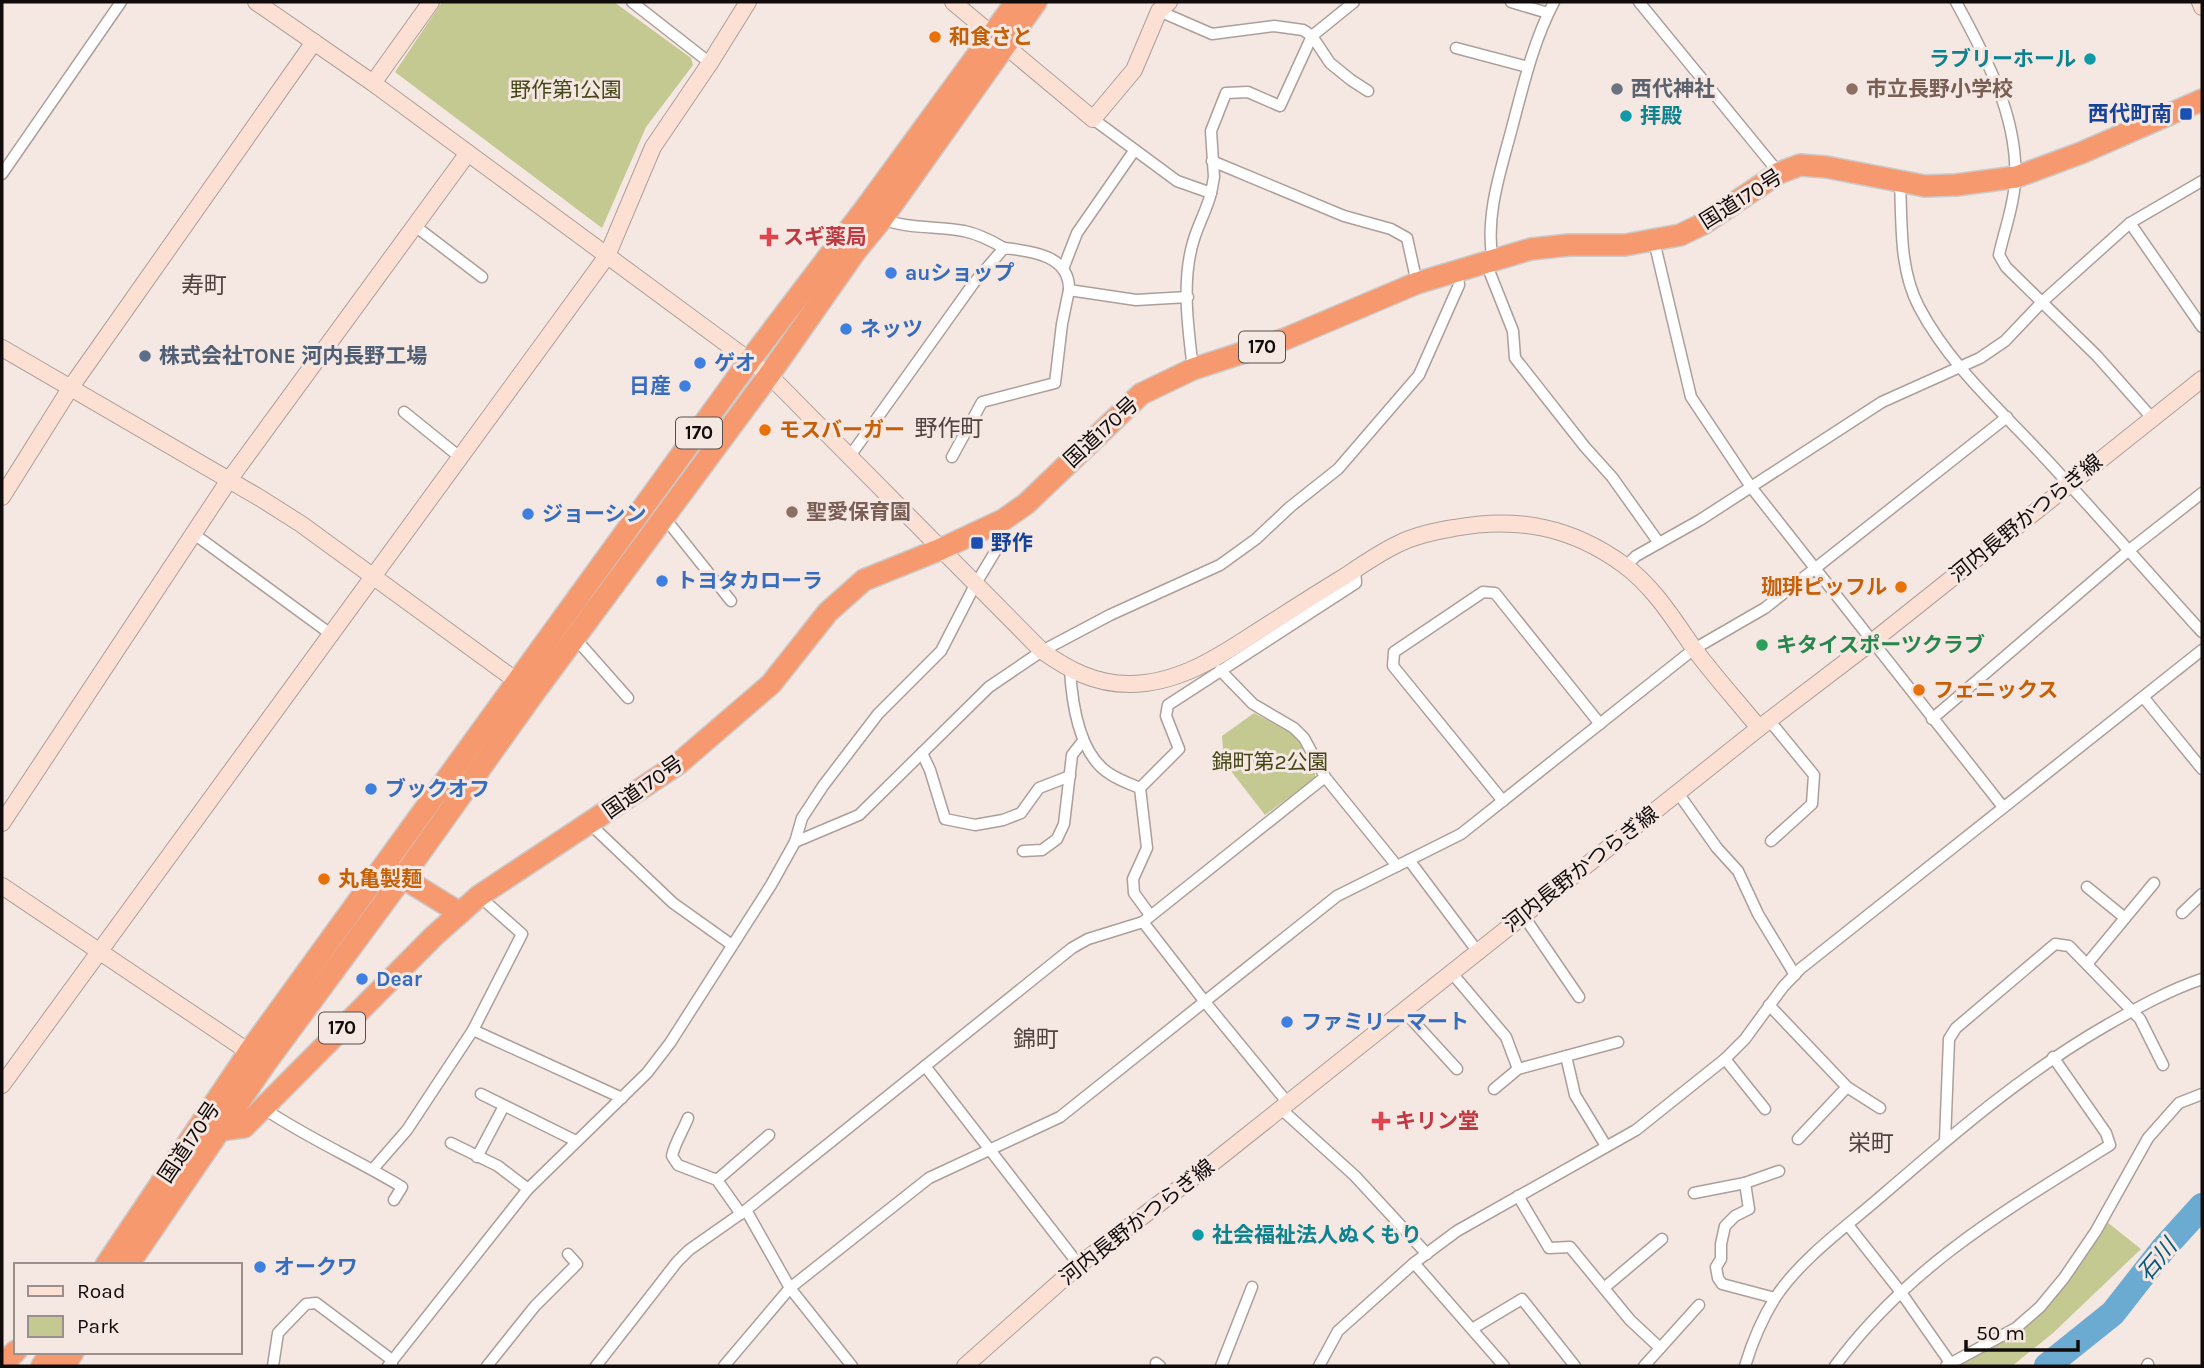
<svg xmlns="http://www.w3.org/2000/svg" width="2204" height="1368" viewBox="0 0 2204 1368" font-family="Karla,'Noto Sans JP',sans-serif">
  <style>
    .green { fill: #c4c891 }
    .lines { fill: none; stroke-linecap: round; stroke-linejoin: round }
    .river { stroke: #6babd1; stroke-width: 26 }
    .street-casing { stroke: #ac9f9a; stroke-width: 13 }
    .secondary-casing { stroke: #ac9f9a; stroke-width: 18 }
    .highway-casing { stroke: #cbcac9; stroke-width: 24 }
    .street { stroke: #fff; stroke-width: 10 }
    .secondary { stroke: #fde0d4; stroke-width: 16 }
    .highway { stroke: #f7996e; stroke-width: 21 }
    .food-dot { fill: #e8710a; stroke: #f5e7e2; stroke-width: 2.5 }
    .culture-dot { fill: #0f9aa8; stroke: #f5e7e2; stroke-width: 2.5 }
    .worship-dot { fill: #6b7280; stroke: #f5e7e2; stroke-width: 2.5 }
    .education-dot { fill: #8d6e63; stroke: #f5e7e2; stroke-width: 2.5 }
    .transit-dot { fill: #1a4fb4; stroke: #f5e7e2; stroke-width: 2.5 }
    .health-dot { fill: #e0444e; stroke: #f5e7e2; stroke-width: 2.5 }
    .shop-dot { fill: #3f7fe0; stroke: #f5e7e2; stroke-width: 2.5 }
    .service-dot { fill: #5c6f8a; stroke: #f5e7e2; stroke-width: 2.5 }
    .leisure-dot { fill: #2e9e5b; stroke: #f5e7e2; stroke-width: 2.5 }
    .labels { text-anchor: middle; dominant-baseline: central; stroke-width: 6; stroke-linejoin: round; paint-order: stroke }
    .shield { fill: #f5e7e2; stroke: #554e4c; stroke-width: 2 }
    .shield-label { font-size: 19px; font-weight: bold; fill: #110c0b }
    .food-label { font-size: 21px; font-weight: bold; fill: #c56008; stroke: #f5e7e2; text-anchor: start }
    .culture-label { font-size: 21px; font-weight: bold; fill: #0d838f; stroke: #f5e7e2; text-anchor: start }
    .worship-label { font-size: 21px; font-weight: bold; fill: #5b616d; stroke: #f5e7e2; text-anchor: start }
    .education-label { font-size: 21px; font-weight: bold; fill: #785e54; stroke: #f5e7e2; text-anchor: start }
    .park-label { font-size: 21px; fill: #464716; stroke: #f5e7e2 }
    .transit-label { font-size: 21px; font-weight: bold; fill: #164399; stroke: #f5e7e2; text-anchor: end }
    .street-label { font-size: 21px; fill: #110c0b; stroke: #f5e7e2 }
    .health-label { font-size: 21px; font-weight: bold; fill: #be3a42; stroke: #f5e7e2; text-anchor: start }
    .shop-label { font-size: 21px; font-weight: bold; fill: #366cbe; stroke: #f5e7e2; text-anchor: start }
    .service-label { font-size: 21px; font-weight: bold; fill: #4e5e75; stroke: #f5e7e2; text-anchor: start }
    .leisure-label { font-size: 21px; font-weight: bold; fill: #27864d; stroke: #f5e7e2; text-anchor: start }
    .neighbourhood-label { font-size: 23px; fill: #4f4440; stroke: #f5e7e2 }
    .water-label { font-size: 23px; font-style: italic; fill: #02587d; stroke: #f5e7e2 }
  </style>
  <rect width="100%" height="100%" fill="#f5e7e2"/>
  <g class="green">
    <path d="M442,2H614L691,58L693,65L646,127L602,228L395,72Z"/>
    <path d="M1254,713L1296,736L1315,772V778L1265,815L1224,762L1222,736Z"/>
    <path d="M2107,1222L2141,1249L2053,1333L2012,1366H1955L2018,1332Z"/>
  </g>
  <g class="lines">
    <path class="river" d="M2047,1366L2113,1313L2163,1249L2202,1206"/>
    <g class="street-casing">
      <g id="street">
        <path d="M632,2L710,63"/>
        <path d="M1511,2L1548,13"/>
        <path d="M1639,2L1779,173"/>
        <path d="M1956,2C1985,55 2019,118 2015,181C2014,206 2004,231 1999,255L2006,267L2097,356L2152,418"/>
        <path d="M1159,11L1212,34L1274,26L1303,30L1312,36L1330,63L1351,80L1368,91"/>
        <path d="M1456,48L1528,67"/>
        <path d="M1093,119L1177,181L1211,193C1207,209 1199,223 1194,239C1181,279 1188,328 1193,369"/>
        <path d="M1212,161L1344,216L1391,229L1407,238L1417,283"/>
        <path d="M2,174L121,2"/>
        <path d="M1900,182C1902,224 1899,269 1919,307C1950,366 2001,410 2045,458C2098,515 2150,575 2202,632"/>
        <path d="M1211,193L1214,177L1211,131L1226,93L1248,92L1280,106L1312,36L1354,2"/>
        <path d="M882,219C908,229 936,226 964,231C978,234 992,241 1004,248"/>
        <path d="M2130,223L2202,327"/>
        <path d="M415,226L482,277"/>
        <path d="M1654,241L1691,397L1751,487L2003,807"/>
        <path d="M1493,261C1484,216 1502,167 1513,124C1524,82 1534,40 1554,2"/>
        <path d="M1486,263L1513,331L1515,358L1585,447L1612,477L1659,543"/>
        <path d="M1063,269L1077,233L1134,151"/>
        <path d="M404,412L461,458"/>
        <path d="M850,456L973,284L1004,248C1033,251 1070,256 1069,290L1136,300L1188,297"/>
        <path d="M952,457L982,402L1055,383L1062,324L1069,290"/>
        <path d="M664,517L731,601"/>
        <path d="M194,534L332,635"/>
        <path d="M1626,566L1636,556L1700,520L1882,402L1980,358L2005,341L2042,302L2130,223L2202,181"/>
        <path d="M575,638L628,698"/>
        <path d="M1070,670C1072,703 1079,755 1110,774C1119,780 1130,784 1140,788"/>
        <path d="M1220,670L1253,704L1294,728L1304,738L1325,777L1397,866"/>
        <path d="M2144,698L2202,769"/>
        <path d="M1932,719L2128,551L2202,493"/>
        <path d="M1769,720L1814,775L1812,804L1771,841"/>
        <path d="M922,753L930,770L945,819L975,825L1003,820L1021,813L1039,788L1070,776"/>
        <path d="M1678,793L1717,848L1738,871L1758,914L1795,975"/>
        <path d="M1503,801L1393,666L1394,652L1483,592L1495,593L1600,724"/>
        <path d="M590,824L673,903L732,945"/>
        <path d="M795,842L859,815L989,687L1042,651L1110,615L1220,565L1256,539L1290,507L1338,469L1419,375L1459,285L1457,271"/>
        <path d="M1023,851L1042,850L1057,839L1064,824L1072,755L1083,741"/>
        <path d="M1409,860L1478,952"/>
        <path d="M2087,887L2125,918"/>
        <path d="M2182,913L2202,894"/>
        <path d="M1150,915L1134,893L1133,879L1147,848L1140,788L1179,749L1166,716L1168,705L1356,583L1355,570"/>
        <path d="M1523,915L1579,997"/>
        <path d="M1143,922L1205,1002L1287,1102"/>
        <path d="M2087,964L2154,883"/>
        <path d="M1451,972L1506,1037L1518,1069"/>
        <path d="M1769,1005L1847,1087L1880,1108"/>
        <path d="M1403,1010L1457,1069"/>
        <path d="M473,1030L622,1098"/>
        <path d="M1566,1056L1575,1095L1606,1146"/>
        <path d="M1725,1059L1765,1109"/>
        <path d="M925,1066L1079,1265"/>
        <path d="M1494,1089L1518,1069L1618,1042"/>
        <path d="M481,1094L576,1141"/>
        <path d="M263,1108C307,1138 356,1159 402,1187L394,1200"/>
        <path d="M1280,1108L1355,1176L1427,1254"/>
        <path d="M688,1118C683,1131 675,1142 672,1156L678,1165L717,1180L741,1214"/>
        <path d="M1798,1139L1847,1087"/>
        <path d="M1945,1141L1949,1039L1956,1028L2055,944L2069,946L2140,1019L2163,1065"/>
        <path d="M451,1143L498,1166L528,1189"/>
        <path d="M477,1157L504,1106"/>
        <path d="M373,1169L407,1130L473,1030L522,934L479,896"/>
        <path d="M717,1180L769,1135"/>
        <path d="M1745,1183L1749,1209L1735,1216L1725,1226L1721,1244V1259L1716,1267L1718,1278L1722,1284L1775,1298"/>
        <path d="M1694,1193L1745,1183L1779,1171"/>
        <path d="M1518,1196L1549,1248L1570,1247L1630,1320L1660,1348"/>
        <path d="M746,1210L790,1288L852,1366"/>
        <path d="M1848,1225L1900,1291L1951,1364"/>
        <path d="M1414,1263L1504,1366"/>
        <path d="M1604,1288L1662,1239"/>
        <path d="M1472,1329L1522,1299L1575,1366"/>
        <path d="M1156,1363L1160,1366"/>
        <path d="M273,1366L278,1333L306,1304L316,1303L392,1360V1366"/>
        <path d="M388,1366L528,1189L647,1073L670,1043L771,885L795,842L802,818L823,786L878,714L941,651L975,585L1001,542L1003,520"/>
        <path d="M487,1366L535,1306L577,1264L568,1254"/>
        <path d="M596,1366L677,1262L689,1250L746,1210L1072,948L1088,939L1143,922L1325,777"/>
        <path d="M724,1366L790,1288L929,1178L1060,1117L1337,896L1461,834L1694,649L1765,608L2007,417"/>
        <path d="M1221,1366L1252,1287"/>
        <path d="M1319,1366L1338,1331L1414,1263L1457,1231L1636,1130L1725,1059L1745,1039L1783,987L1800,969L2202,650"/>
        <path d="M1644,1366L1699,1305"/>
        <path d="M1745,1366C1752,1343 1762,1319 1775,1298C1801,1259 1843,1229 1878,1199C1952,1135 2022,1074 2107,1025C2137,1008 2169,990 2202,979"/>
        <path d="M1835,1366C1910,1265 2006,1210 2110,1145L2106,1133L2053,1057"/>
        <path d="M1946,1366L2016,1328L2040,1307L2064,1278L2096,1231L2148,1138L2179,1103L2202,1094"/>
        <path d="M2147,1366L2148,1364"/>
      </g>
    </g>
    <g class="secondary-casing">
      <g id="secondary">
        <path d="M256,2L373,83L769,375L1042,651C1069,670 1095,684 1129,684C1177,684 1217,658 1255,633C1285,614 1314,595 1344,577C1362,565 1379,553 1398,544C1416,535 1435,531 1454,528C1517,516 1572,527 1624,565C1654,587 1674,620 1695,650C1715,677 1738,702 1759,728"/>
        <path d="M953,2L1093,119L1134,70L1159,11L1169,2"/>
        <path d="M2200,2L2202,7"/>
        <path d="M373,83L431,2"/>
        <path d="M2,348L260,498L301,524L525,687"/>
        <path d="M2,497L71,387L314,42"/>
        <path d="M2,823L229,480L468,153"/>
        <path d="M2,886L258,1058"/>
        <path d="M2,1085L607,256L653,147L710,63L748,2"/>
        <path d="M965,1366L1079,1265L1215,1161L1759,728L1873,641L2202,379"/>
      </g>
    </g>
    <g class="highway-casing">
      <g id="highway">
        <path d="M390,870L460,913"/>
        <path d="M220,1130L244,1127L434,936L479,896L678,764L771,684L828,612L864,580L941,549L1003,520L1026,504L1141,394L1193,369L1285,339L1417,283L1531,249L1569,245H1625L1680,235L1703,224L1779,173L1800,165L1826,167L1925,186L1956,185L2016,177L2081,153L2202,100"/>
        <path d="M106,1265L249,1052L750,360L867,206L1016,2"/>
        <path d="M128,1265L265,1064L402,878L534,693L769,375L855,252L882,219L1036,2"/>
        <path d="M2,1365L16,1351"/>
        <path d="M42,1366L51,1352"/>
        <path d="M64,1366L73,1352"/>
      </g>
    </g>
    <use href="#street" class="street"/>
    <use href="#secondary" class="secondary"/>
    <use href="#highway" class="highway"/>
  </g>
  <g class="food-dot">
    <circle cx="935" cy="37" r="7"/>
    <circle cx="765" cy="430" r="7"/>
    <circle cx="1901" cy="587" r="7"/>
    <circle cx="1919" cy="690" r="7"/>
    <circle cx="324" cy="879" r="7"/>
  </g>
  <g class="culture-dot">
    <circle cx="2090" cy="59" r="7"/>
    <circle cx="1626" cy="116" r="7"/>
    <circle cx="1198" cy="1235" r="7"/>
  </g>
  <circle class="worship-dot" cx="1617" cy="89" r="7"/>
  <g class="education-dot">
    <circle cx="1852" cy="89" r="7"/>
    <circle cx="792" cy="512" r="7"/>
  </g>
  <g class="transit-dot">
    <rect x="2179" y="107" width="14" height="14" rx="3.5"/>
    <rect x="970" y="536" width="14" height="14" rx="3.5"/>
  </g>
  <g class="health-dot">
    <path d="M765.5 226.5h7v7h7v7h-7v7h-7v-7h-7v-7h7z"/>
    <path d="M1377.5 1110.5h7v7h7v7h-7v7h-7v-7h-7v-7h7z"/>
  </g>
  <g class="shop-dot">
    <circle cx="891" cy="273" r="7"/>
    <circle cx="846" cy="329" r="7"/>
    <circle cx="700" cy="363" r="7"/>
    <circle cx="685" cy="386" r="7"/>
    <circle cx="528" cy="514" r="7"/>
    <circle cx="662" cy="581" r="7"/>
    <circle cx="371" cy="789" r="7"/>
    <circle cx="362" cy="979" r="7"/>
    <circle cx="1287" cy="1022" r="7"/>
    <circle cx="260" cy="1267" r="7"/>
  </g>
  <circle class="service-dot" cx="145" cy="356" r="7"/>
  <circle class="leisure-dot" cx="1762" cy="645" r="7"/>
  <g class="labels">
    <g class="shield">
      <rect x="1239" y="331.5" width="46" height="31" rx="5"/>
      <rect x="676" y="417.5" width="46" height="31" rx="5"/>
      <rect x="319" y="1012.5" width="46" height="31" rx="5"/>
    </g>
    <g class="shield-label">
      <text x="1262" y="347">170</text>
      <text x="699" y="433">170</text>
      <text x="342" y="1028">170</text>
    </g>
    <g class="food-label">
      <text x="949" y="37">和食さと</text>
      <text x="779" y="430">モスバーガー</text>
      <text x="1887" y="587" text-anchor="end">珈琲ピッフル</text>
      <text x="1933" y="690">フェニックス</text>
      <text x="338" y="879">丸亀製麺</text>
    </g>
    <g class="culture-label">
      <text x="2076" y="59" text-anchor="end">ラブリーホール</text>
      <text x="1640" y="116">拝殿</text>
      <text x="1212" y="1235">社会福祉法人ぬくもり</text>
    </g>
    <g class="worship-label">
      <text x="1631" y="89">西代神社</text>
    </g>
    <g class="education-label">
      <text x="1866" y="89">市立長野小学校</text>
      <text x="806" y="512">聖愛保育園</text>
    </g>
    <g class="park-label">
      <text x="566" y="90">野作第1公園</text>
      <text x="1270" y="762">錦町第2公園</text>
    </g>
    <g class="transit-label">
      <text x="2172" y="114">西代町南</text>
      <text x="991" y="543" text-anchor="start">野作</text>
    </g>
    <g class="street-label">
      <text transform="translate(1741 199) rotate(-32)">国道170号</text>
      <text transform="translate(1101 432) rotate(-43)">国道170号</text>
      <text transform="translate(2026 518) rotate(-39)">河内長野かつらぎ線</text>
      <text transform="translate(643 787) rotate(-35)">国道170号</text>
      <text transform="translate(1581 869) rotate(-38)">河内長野かつらぎ線</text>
      <text transform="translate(189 1142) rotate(-56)">国道170号</text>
      <text transform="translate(1137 1222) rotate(-38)">河内長野かつらぎ線</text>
    </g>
    <g class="health-label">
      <text x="783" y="237">スギ薬局</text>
      <text x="1395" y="1121">キリン堂</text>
    </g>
    <g class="shop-label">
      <text x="905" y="273">auショップ</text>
      <text x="860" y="329">ネッツ</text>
      <text x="714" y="363">ゲオ</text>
      <text x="671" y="386" text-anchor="end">日産</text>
      <text x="542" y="514">ジョーシン</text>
      <text x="676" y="581">トヨタカローラ</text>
      <text x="385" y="789">ブックオフ</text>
      <text x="376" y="979">Dear</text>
      <text x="1301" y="1022">ファミリーマート</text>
      <text x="274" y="1267">オークワ</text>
    </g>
    <g class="service-label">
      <text x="159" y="356">株式会社TONE 河内長野工場</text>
    </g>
    <g class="leisure-label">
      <text x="1776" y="645">キタイスポーツクラブ</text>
    </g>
    <g class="neighbourhood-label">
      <text x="204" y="285">寿町</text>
      <text x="949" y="428">野作町</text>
      <text x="1036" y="1039">錦町</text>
      <text x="1871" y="1143">栄町</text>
    </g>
    <g class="water-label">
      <text transform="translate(2157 1260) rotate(-50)">石川</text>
    </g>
  </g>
  <rect width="2204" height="1368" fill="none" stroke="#110c0b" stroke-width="7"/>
  <rect x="14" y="1263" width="228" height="91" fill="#f5e7e2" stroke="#9a8f8c" stroke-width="2"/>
  <rect x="28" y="1286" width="35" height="10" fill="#fde0d4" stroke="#9a8f8c" stroke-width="2"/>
  <text x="77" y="1298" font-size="21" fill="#110c0b">Road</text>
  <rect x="28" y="1316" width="35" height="21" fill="#c4c891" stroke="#9a8f8c" stroke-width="2"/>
  <text x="77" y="1333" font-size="21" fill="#110c0b">Park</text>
  <path d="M1966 1340v10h112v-10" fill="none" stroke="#110c0b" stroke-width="3.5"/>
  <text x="1976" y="1340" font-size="21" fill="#110c0b" stroke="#f5e7e2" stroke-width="5" paint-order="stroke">50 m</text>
</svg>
